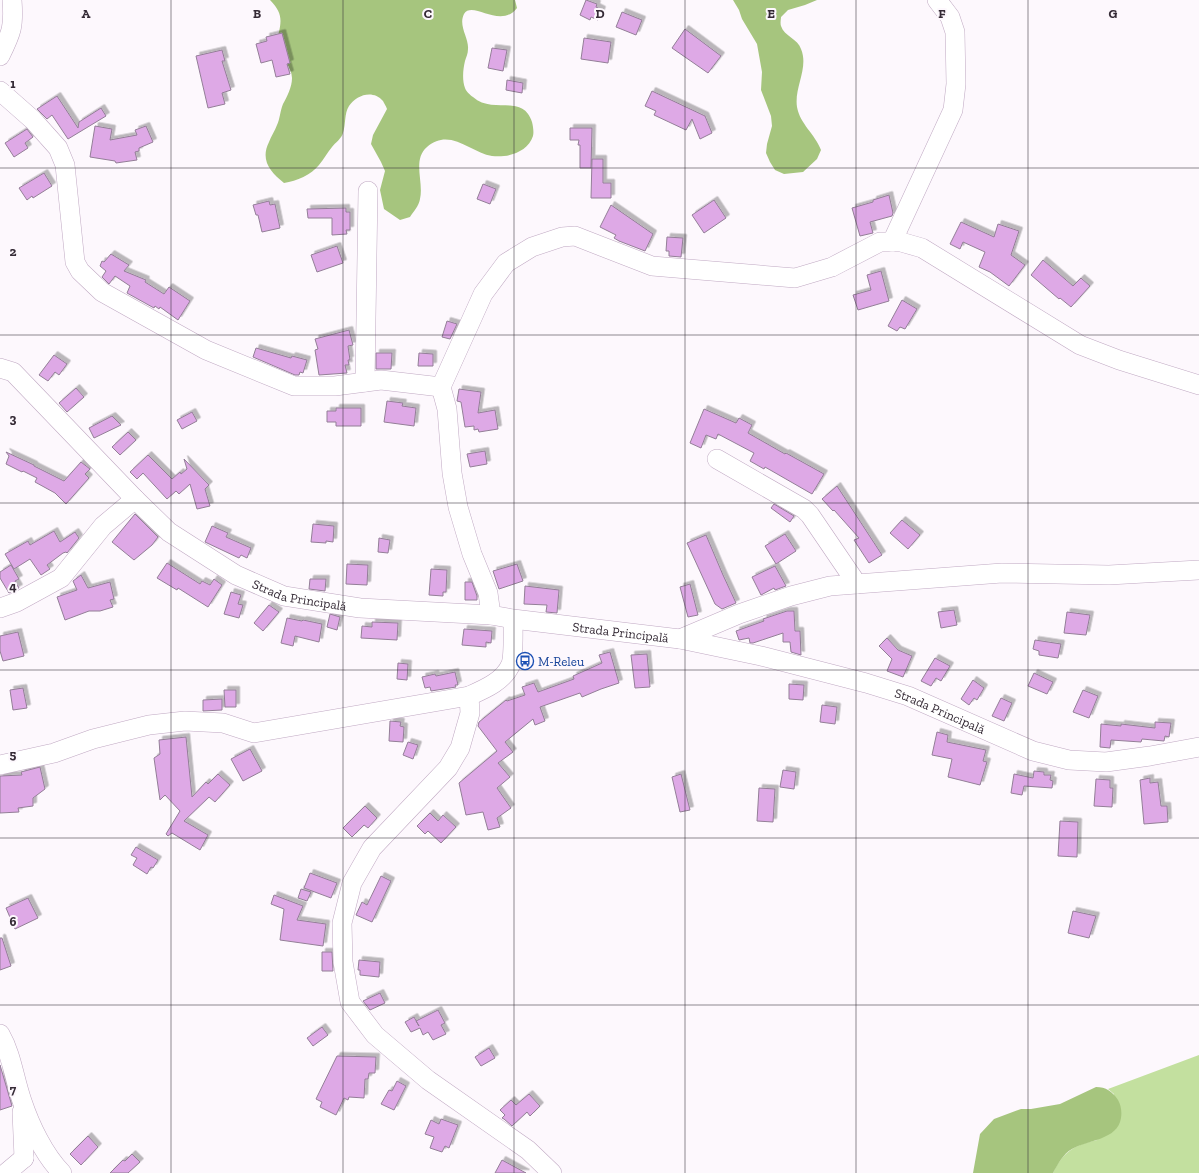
<svg xmlns="http://www.w3.org/2000/svg" width="1199" height="1173" viewBox="0 0 1199 1173" font-family="'Zilla Slab',serif">
  <style>
    .green { fill: #c3e09f }
    .forest { fill: #a6c57e }
    .building { fill: #dea9e6; stroke: #937e97; filter: url(#shadow) }
    .lines { fill: none; stroke-linecap: round; stroke-linejoin: round }
    .minor-casing { stroke: #c0a9c3; stroke-width: 20 }
    .minor { stroke: #fff; stroke-width: 19 }
    .grid { fill: none; stroke: #352b36; stroke-width: 1; stroke-opacity: 0.55 }
    .labels { text-anchor: middle; dominant-baseline: central; stroke-width: 4; stroke-linejoin: round; paint-order: stroke }
    .street-label { font-size: 13px; fill: #352b36; stroke: #fdf8fd }
    .transit-label { font-size: 13px; fill: #164399; stroke: #fdf8fd; text-anchor: start }
    .grid-label { font-size: 13px; text-anchor: middle; font-weight: bold; fill: #352b36; stroke: #fdf8fd; stroke-width: 4; stroke-linejoin: round; paint-order: stroke }
  </style>
  <defs>
    <filter id="shadow"><feDropShadow dx="3.5" dy="-3.5" stdDeviation="0" flood-color="#0004"/></filter>
  </defs>
  <rect width="100%" height="100%" fill="#fdf8fd"/>
  <path class="green" d="M1199,1055V1173H1053C1063,1152 1074,1145 1097,1140L1114,1094L1108,1089Z"/>
  <g class="forest">
    <path d="M270,0H515L517,8C500,30 473,0 464,14C458,26 469,38 468,49C468,54 466,57 465,61C463,69 462,80 465,88C466,91 470,95 473,97C493,115 523,93 532,122C533,126 534,132 533,136C528,152 508,158 492,156C471,153 450,127 427,147C412,160 424,182 420,199C419,206 413,212 410,217L400,220L384,209L380,190L385,171L381,162L371,144L373,135L387,109C386,106 384,103 383,101C373,89 356,95 349,106C344,114 346,124 343,133C342,138 335,143 332,147C327,153 324,159 319,165C311,175 297,181 284,183C270,172 260,160 269,142C271,136 275,131 277,125C280,119 280,111 283,104C287,97 292,87 292,78C292,68 281,55 276,45C280,25 286,16 270,0Z"/>
    <path d="M733,0H817L805,5L788,10L781,17C781,19 780,23 781,26C784,36 798,39 801,49C809,68 794,87 797,107C800,124 815,134 821,150L817,159L803,172L784,174L775,170L770,162L766,153L767,144L772,126L771,116L761,90L762,72L757,44L742,19L739,10Z"/>
    <path d="M1096,1087C1106,1087 1112,1091 1118,1100C1121,1105 1122,1112 1121,1118C1118,1140 1087,1140 1072,1149C1063,1154 1058,1164 1053,1173H973L980,1134L994,1119L1021,1109H1031L1060,1104Z"/>
  </g>
  <g class="building">
    <path d="M586,0L597,4L596,7L602,10L598,20L591,17L590,20L580,15Z"/>
    <path d="M622,12L642,20L636,35L616,27Z"/>
    <path d="M685,29L721,56L708,73L672,48Z"/>
    <path d="M282,33L290,63L287,64L290,74L276,77L272,60L261,63L256,44L267,41L266,37Z"/>
    <path d="M584,38L611,42L608,63L581,59Z"/>
    <path d="M492,48L507,50L503,71L488,68Z"/>
    <path d="M222,50L225,61H222L231,90L222,93L225,104L208,108L196,56Z"/>
    <path d="M507,80L523,83L522,93L506,90Z"/>
    <path d="M652,91L705,116L712,133L700,139L692,119L686,130L654,115L656,111L645,106Z"/>
    <path d="M57,96L78,128L79,122L101,108L106,116L68,139L52,115L47,119L37,109Z"/>
    <path d="M95,126L112,129L110,140L137,135L135,130L146,126L153,142L139,148V151L135,152L137,160L116,163L115,161L90,157Z"/>
    <path d="M570,128H592L591,168H580V145H578L579,140H570Z"/>
    <path d="M27,129L33,137L25,143L28,148L14,157L5,143Z"/>
    <path d="M592,159H603V183H611V198H591Z"/>
    <path d="M44,173L52,186L33,198L32,196L27,200L19,188Z"/>
    <path d="M483,184L496,189L490,204L477,199Z"/>
    <path d="M889,195L893,213L892,216L870,222L873,233L860,236L852,208L873,202V200Z"/>
    <path d="M714,200L726,218L704,233L692,215Z"/>
    <path d="M269,201L270,205L275,204L280,228L262,232L258,215H256L253,205Z"/>
    <path d="M611,205L653,234L645,251L619,241L614,238L616,235L600,227Z"/>
    <path d="M346,208V212H350V230H346L347,234L332,235V218H308L307,209Z"/>
    <path d="M961,222L994,237L998,224L1019,231L1011,255L1025,265L1009,286L990,272L979,267L985,252L963,242L960,249L950,244Z"/>
    <path d="M667,237L683,238L681,257L669,256V251H666Z"/>
    <path d="M337,246L343,263L317,272L311,255Z"/>
    <path d="M111,254L129,265L124,271L146,280L145,282L164,294L169,287L190,301L178,320L160,307L159,309L155,306L154,308L127,293L130,286L115,276L109,284L102,277L106,271L100,266L102,261L104,262Z"/>
    <path d="M1043,260L1073,286L1081,278L1090,286L1071,307L1060,298L1059,299L1031,275Z"/>
    <path d="M881,271L889,301L858,310L853,295L871,290L867,275Z"/>
    <path d="M902,300L917,309L905,329L900,327L897,331L888,326Z"/>
    <path d="M447,321L457,324L450,339L442,337Z"/>
    <path d="M349,330L353,345L348,346L350,360H348L349,365H345L347,373L319,375L315,350L318,349L315,339Z"/>
    <path d="M256,348L291,358L292,356L307,360L303,373L300,372L299,375H295L253,357Z"/>
    <path d="M376,353H392L391,369H376Z"/>
    <path d="M419,353L433,354V366H418Z"/>
    <path d="M54,355L67,364L59,375L55,372L48,381L39,375Z"/>
    <path d="M76,388L84,397L67,412L59,403Z"/>
    <path d="M459,389L481,392L478,413L495,410L498,429L479,432L478,429L474,430V426L465,427L461,402L457,401Z"/>
    <path d="M387,401L403,403L402,406L416,408L414,426L384,422Z"/>
    <path d="M336,408H361V426H336V422H327V411H336Z"/>
    <path d="M704,409L736,423L739,418L752,425L748,433L785,454L786,453L824,474L812,494L765,467L764,469L750,461L754,453L718,434L716,439L706,435L701,448L690,443Z"/>
    <path d="M192,412L197,421L182,429L177,420Z"/>
    <path d="M112,416L121,425L94,438L89,428Z"/>
    <path d="M128,432L136,440L120,455L112,447Z"/>
    <path d="M485,451L487,464L470,467L467,454Z"/>
    <path d="M6,452L34,465V466L64,481L81,462L90,469L85,474L89,478L66,504L55,493L35,482L37,478L23,471L22,472L6,464L9,456Z"/>
    <path d="M148,455L172,479L180,472L181,474L187,469L184,459L209,485L205,489L210,506L197,509L190,484L179,494L176,491L167,499L143,473L137,479L130,472Z"/>
    <path d="M837,486L882,555L869,563L854,540L859,538L834,510L833,511L822,499Z"/>
    <path d="M774,504L794,516L790,522L771,508Z"/>
    <path d="M135,514L158,537L152,545L134,560L112,542Z"/>
    <path d="M902,520L920,535L908,549L890,533Z"/>
    <path d="M313,524L334,526L333,542L326,541V543L311,542Z"/>
    <path d="M212,526L228,533L226,537L251,548L247,558L241,555L239,558L205,542Z"/>
    <path d="M54,531L60,542L75,532L79,538L67,553L66,552L63,553L47,565L50,569L41,575L30,559L14,569L5,554L28,541L30,545Z"/>
    <path d="M785,534L796,551L776,564L765,546Z"/>
    <path d="M706,535L723,575L736,603L722,609L715,604L687,543Z"/>
    <path d="M379,538L390,540L388,553L378,552Z"/>
    <path d="M167,563L200,584L202,581L210,585L214,579L222,585L208,607L178,588L177,590L157,578Z"/>
    <path d="M347,564L368,565L367,585L346,584Z"/>
    <path d="M517,564L523,581L499,589L493,571Z"/>
    <path d="M11,565L19,579L15,581L19,588L9,593L0,578V572Z"/>
    <path d="M775,566L786,586L775,590L774,588L761,595L752,577Z"/>
    <path d="M431,569L447,570L446,592H443V596L429,595Z"/>
    <path d="M81,575L88,588L110,582L114,599L110,600L113,607L100,611H89L65,620L57,597L77,590L73,581Z"/>
    <path d="M310,579H326L325,591L309,589Z"/>
    <path d="M465,582H472L477,596V600H465Z"/>
    <path d="M690,584L698,615L688,617L680,587Z"/>
    <path d="M525,586L559,590L557,613L546,612L547,605L524,604Z"/>
    <path d="M231,592L241,595L238,604L243,605L239,618L224,614Z"/>
    <path d="M269,605L279,612L263,631L254,623Z"/>
    <path d="M954,610L957,625L941,628L938,612Z"/>
    <path d="M787,611H794L795,631H800L801,655L791,652L790,642H783V633L753,643H750L749,638L739,640L736,631L764,621L763,619Z"/>
    <path d="M1067,612L1090,615L1086,635L1064,633Z"/>
    <path d="M330,614L340,617L337,630L327,627Z"/>
    <path d="M287,618L302,621L303,620L322,624L319,642L295,636L293,646L281,643Z"/>
    <path d="M372,622L398,623L397,640L361,638L362,626L372,627Z"/>
    <path d="M464,629L492,631L491,643L486,642V647L462,645Z"/>
    <path d="M18,632L24,656L3,661L0,651V636Z"/>
    <path d="M887,638L898,650L912,656L903,677L887,671L892,659L879,646Z"/>
    <path d="M1035,640L1061,644L1058,658L1039,655V651L1033,649Z"/>
    <path d="M610,652L619,683L601,689L582,697L580,693L540,707L545,721L535,725L533,719L505,742L513,752L498,763L510,777L497,788L511,808L497,818L500,827L488,830L483,812L466,815L459,783L497,751L478,726L479,722L506,700L507,701L525,695L522,687L534,683L538,692L574,679L573,676L602,663L599,655Z"/>
    <path d="M647,654L650,687L635,688L631,655Z"/>
    <path d="M935,658L950,666L941,681L936,678L931,686L921,681Z"/>
    <path d="M398,663L408,664L407,680L397,679Z"/>
    <path d="M455,672L458,685H455L456,687L431,691L430,687L425,688L422,677L435,674L436,676Z"/>
    <path d="M1034,673L1053,682L1047,694L1028,686Z"/>
    <path d="M973,680L984,688L977,700L974,698L969,705L961,699Z"/>
    <path d="M789,684L804,685L803,700L789,699Z"/>
    <path d="M23,688L27,708L13,710L10,690Z"/>
    <path d="M224,690H236V707H225Z"/>
    <path d="M1083,690L1098,696L1089,718L1073,712Z"/>
    <path d="M1001,698L1012,703L1004,721L992,716Z"/>
    <path d="M222,699V710L203,711V700Z"/>
    <path d="M822,705L837,707L835,724L820,722Z"/>
    <path d="M390,721L401,722L400,726L404,727L403,742L389,741Z"/>
    <path d="M1155,722L1171,723L1169,737L1165,736L1164,741L1142,739L1141,742L1111,740L1110,748L1100,747L1101,724L1121,726V724L1155,728Z"/>
    <path d="M937,732L948,735L947,742L986,750L983,761L987,762L980,785L948,777L952,759L932,755Z"/>
    <path d="M186,737L192,797L206,782L208,784L218,774L230,785L215,802L209,797L184,821L208,835L200,850L172,833L168,836L166,834L180,811L165,795L160,800L154,758L160,754L159,740Z"/>
    <path d="M408,742L418,745L413,759L403,755Z"/>
    <path d="M250,749L262,771L243,781L231,759Z"/>
    <path d="M40,767L45,789L33,798V806L18,808L19,812L0,813V776L22,775L21,772Z"/>
    <path d="M783,770L796,772L794,789L780,787Z"/>
    <path d="M1034,771L1044,772V775H1051L1050,780L1053,781L1052,788L1024,786L1022,795L1011,793L1014,774L1033,778Z"/>
    <path d="M681,774L690,810L680,812L672,777Z"/>
    <path d="M1150,778V783L1158,782L1161,806H1167L1168,822L1144,824L1140,780Z"/>
    <path d="M1096,779L1110,780V788H1113L1112,807L1094,806Z"/>
    <path d="M759,788L775,789L773,822L757,821Z"/>
    <path d="M365,806L377,818L368,828L364,825L352,837L343,828Z"/>
    <path d="M430,813L438,821L443,815L456,827L441,843L428,831L425,834L417,826Z"/>
    <path d="M1060,821L1078,822L1077,857L1058,856Z"/>
    <path d="M136,847L158,860L153,868L151,867L147,874L133,865L137,858L131,855Z"/>
    <path d="M310,873L337,883L331,898L304,888Z"/>
    <path d="M381,876L391,881L372,922L356,915L362,902L367,905Z"/>
    <path d="M301,889L311,892L307,901L298,898Z"/>
    <path d="M274,895L303,906L297,920L326,924L323,946L280,940L284,909L271,904Z"/>
    <path d="M28,898L38,918L15,929L6,908Z"/>
    <path d="M1073,911L1096,916L1089,938L1068,933Z"/>
    <path d="M0,938H2L11,966L0,970Z"/>
    <path d="M322,952H332L333,971H322Z"/>
    <path d="M359,960L380,962L379,977L360,975V970H358Z"/>
    <path d="M380,993L385,1003L370,1010L363,1001Z"/>
    <path d="M438,1010L445,1023L441,1025L446,1034L433,1040L428,1032L423,1035L420,1028L411,1032L405,1022L414,1017L419,1026L416,1021Z"/>
    <path d="M322,1027L328,1035L313,1046L307,1038Z"/>
    <path d="M489,1048L495,1058L481,1066L475,1057Z"/>
    <path d="M337,1056L376,1057L375,1073H369L368,1079H365L364,1098L349,1097L348,1100L344,1098L336,1115L320,1107L322,1102L316,1099Z"/>
    <path d="M0,1065L12,1106L0,1110Z"/>
    <path d="M397,1081L406,1086L394,1110L381,1104L389,1090L392,1091Z"/>
    <path d="M529,1094L540,1106L530,1116L527,1112L512,1126L504,1119L502,1118L505,1115L500,1110L511,1100L516,1105Z"/>
    <path d="M441,1119L458,1125L449,1148L445,1146L442,1152L430,1148L434,1137L425,1134L431,1120L439,1124Z"/>
    <path d="M88,1136L98,1147L81,1165L70,1154Z"/>
    <path d="M132,1154L140,1162L128,1173H110L123,1160L125,1161Z"/>
    <path d="M502,1160L526,1173H495Z"/>
  </g>
  <g class="lines">
    <g class="minor-casing">
      <g id="minor">
        <path d="M0,56C12,32 14,26 12,0"/>
        <path d="M0,91L33,120L58,148L65,165L75,262L80,271L102,292L206,350L294,386H335L381,380L441,387"/>
        <path d="M892,242L953,110L956,84L955,32L950,17L937,0"/>
        <path id="s1" d="M0,368L13,372L135,499L169,532L236,575L284,596L360,608L491,615L513,619L680,639L761,656L866,683L908,696L1033,751L1069,760L1106,762L1150,756L1199,747"/>
        <path d="M365,382L368,191"/>
        <path d="M717,459L804,509L810,515L857,584"/>
        <path d="M0,608L17,602L61,578L103,526L135,499"/>
        <path d="M491,615L488,593L472,554L458,507L452,473L447,409L441,387L483,294L506,263L532,247L562,237L575,236L652,266L795,278L832,267L880,242H901L922,248L1080,345L1119,360L1199,385"/>
        <path d="M680,639L739,614L791,596L830,586L1002,573L1109,575L1199,570"/>
        <path d="M469,696L470,713L460,748L448,768L372,848L352,883L342,923L343,962L350,1002L375,1035L428,1080L528,1150L552,1173"/>
        <path d="M0,765L54,753L93,739L149,725L185,721L223,723L254,733L469,696C485,689 504,681 511,664C514,655 513,630 513,619"/>
        <path d="M0,1034C12,1055 14,1078 22,1101C30,1125 44,1155 62,1173"/>
        <path d="M22,1112L24,1158"/>
        <path d="M6,1173L24,1158"/>
      </g>
    </g>
    <use href="#minor" class="minor"/>
  </g>
  <path class="grid" d="M171,0V1173M343,0V1173M514,0V1173M685,0V1173M856,0V1173M1028,0V1173M0,168H1199M0,335H1199M0,503H1199M0,670H1199M0,838H1199M0,1005H1199"/>
  <defs>
    <g id="bus-ring" transform="scale(0.9)"><circle r="9.5" fill="#fdf8fd" stroke="#1a4fb4" stroke-width="1.5"/><path d="M-5-6H5V4H4V6H2V4H-2V6H-4V4H-5ZM-3.5-4V0h7V-4ZM-3.5 1.2v1.5H-2V1.2ZM2 1.2v1.5H3.5V1.2Z" fill="#1a4fb4"/></g>
  </defs>
  <g fill-rule="evenodd">
    <use href="#bus-ring" x="525" y="661"/>
  </g>
  <g class="labels">
    <g class="street-label">
      <text stroke="none"><textPath href="#s1" startOffset="384">Strada Principală</textPath></text>
      <text stroke="none"><textPath href="#s1" startOffset="708">Strada Principală</textPath></text>
      <text stroke="none"><textPath href="#s1" startOffset="1038">Strada Principală</textPath></text>
    </g>
    <g class="transit-label">
      <text x="538" y="661">M-Releu</text>
    </g>
  </g>
  <g class="grid-label">
    <text x="86" y="18">A</text>
    <text x="257" y="18">B</text>
    <text x="428" y="18">C</text>
    <text x="600" y="18">D</text>
    <text x="771" y="18">E</text>
    <text x="942" y="18">F</text>
    <text x="1113" y="18">G</text>
    <text x="13" y="88">1</text>
    <text x="13" y="256">2</text>
    <text x="13" y="423">3</text>
    <text x="13" y="591">4</text>
    <text x="13" y="759">5</text>
    <text x="13" y="926">6</text>
    <text x="13" y="1094">7</text>
  </g>
</svg>
